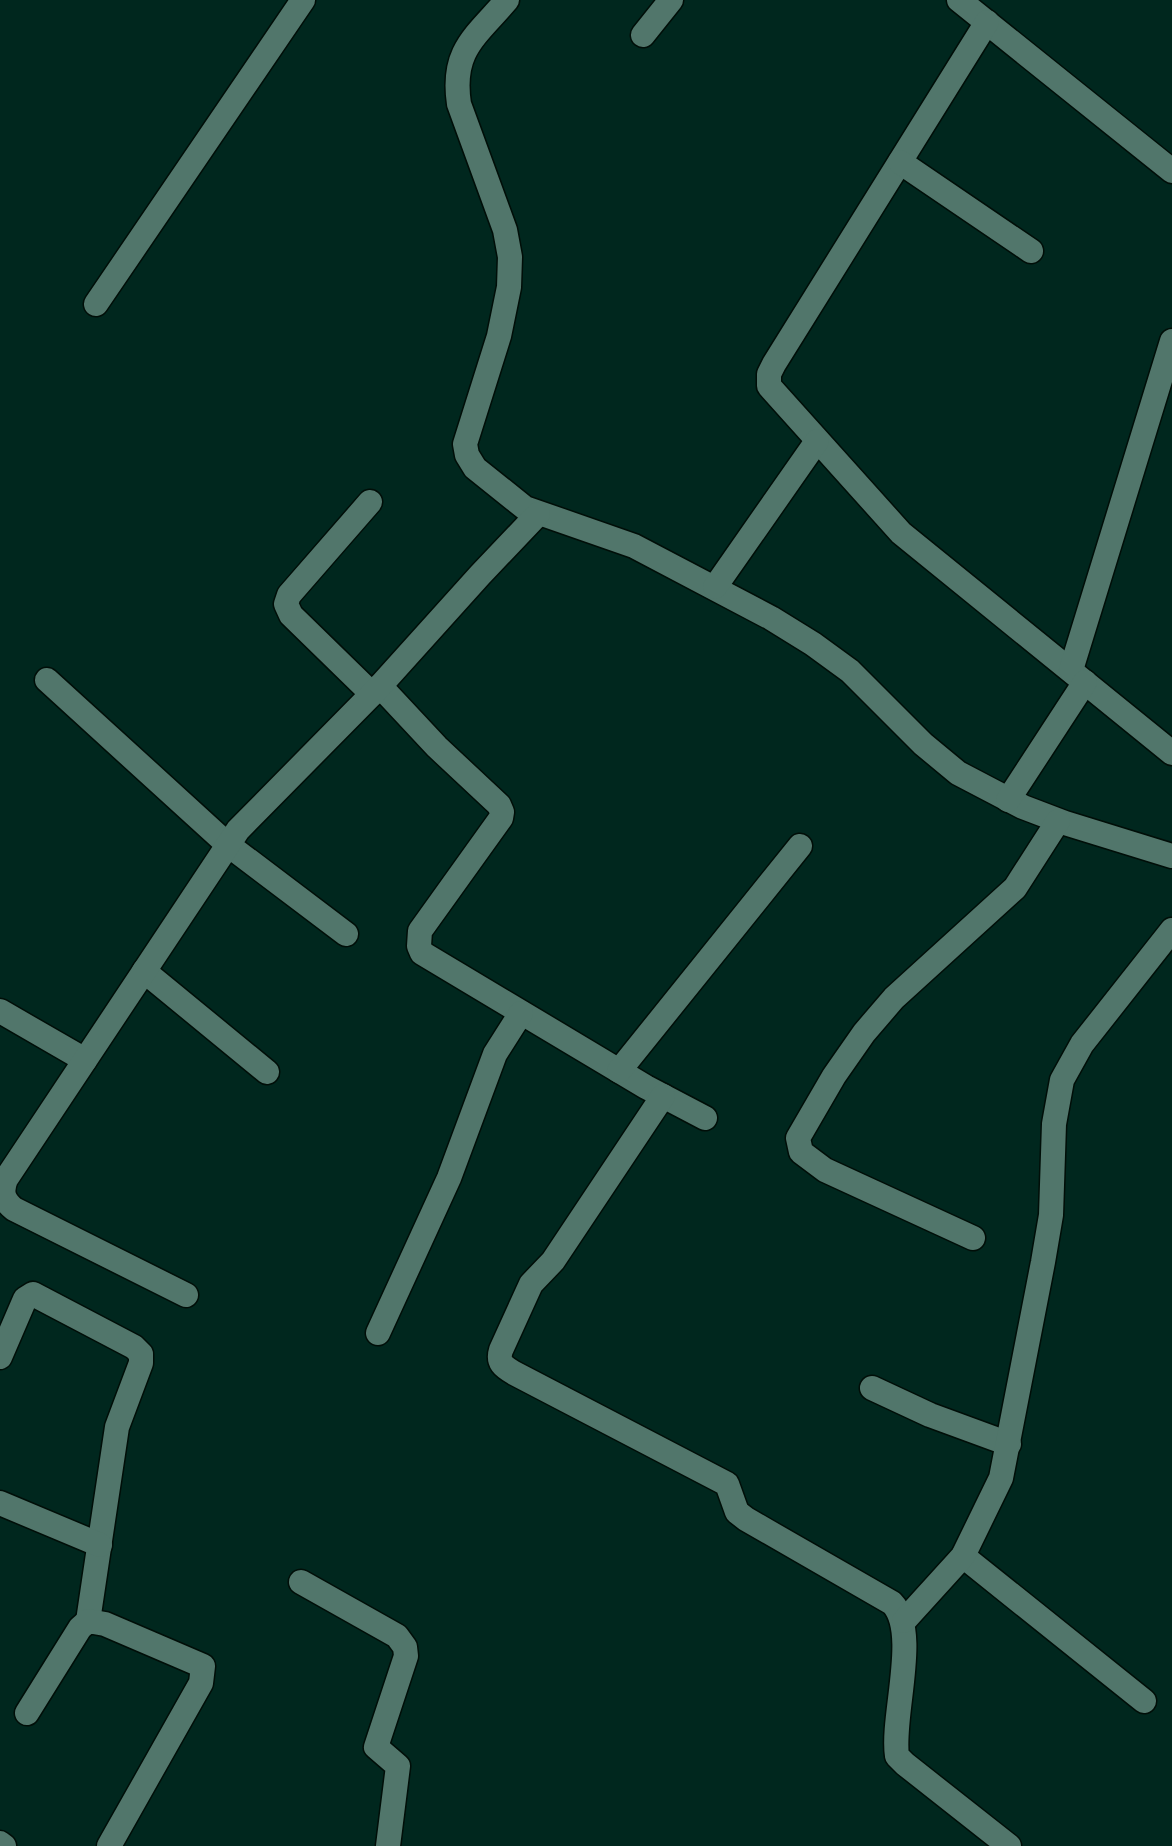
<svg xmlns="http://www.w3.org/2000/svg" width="1172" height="1846" viewBox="0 0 1172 1846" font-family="'PT Sans',sans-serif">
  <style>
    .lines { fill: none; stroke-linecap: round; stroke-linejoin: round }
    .minor-casing { stroke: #000e08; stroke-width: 27 }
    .minor { stroke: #51766b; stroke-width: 24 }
  </style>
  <rect width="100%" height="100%" fill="#00271e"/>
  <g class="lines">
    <g class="minor-casing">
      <g id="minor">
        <path d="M507,0C475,37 451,51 459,104L505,230L510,257L509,287L499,336L465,444L467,455L475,468L525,508L634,546L771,618L813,644L850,671L923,744L958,773L1023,807L1065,823L1172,856"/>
        <path d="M959,0L1172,171"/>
        <path d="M987,22L774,364L769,374V386L901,533L1172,753"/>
        <path d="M643,35L671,0"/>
        <path d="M900,162L1031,251"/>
        <path d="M96,304L303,0"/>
        <path d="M370,502L289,595L286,604L291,615L372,694"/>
        <path d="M715,587L817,441"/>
        <path d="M1071,670L1172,341"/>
        <path d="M47,680L227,844L346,934"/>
        <path d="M380,686L437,747L499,805L502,812L501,818L420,931L419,946L422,953L646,1087L705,1118"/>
        <path d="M1008,800L1085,682"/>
        <path d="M144,971L267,1072"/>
        <path d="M0,1011L85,1060"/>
        <path d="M619,1071L800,846"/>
        <path d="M663,1096L553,1261L531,1284L501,1350C497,1363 504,1367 514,1373L727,1484L737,1512L746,1519L892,1603C920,1632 891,1716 897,1756L905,1764L1009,1846"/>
        <path d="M973,1238L825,1170L801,1152L798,1138L834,1076L864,1033L894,998L1015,888L1058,821"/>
        <path d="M186,1295L14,1209C3,1200 1,1192 6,1179L238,830L380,686L480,575L538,514"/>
        <path d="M378,1333L449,1178L495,1054L521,1013"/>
        <path d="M0,1357L25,1299L33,1294L134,1347L141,1354V1363L117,1427L88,1621"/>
        <path d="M872,1388L930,1415L1009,1444"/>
        <path d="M0,1503L100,1545"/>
        <path d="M963,1556L1144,1701"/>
        <path d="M301,1582L397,1636L405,1647L406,1656L376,1747L398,1766L388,1846"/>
        <path d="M904,1621L963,1556L1001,1478L1043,1262L1051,1215L1054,1124L1062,1080L1082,1044L1172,930"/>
        <path d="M27,1713L80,1628L88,1621L105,1624L203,1666L201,1683L109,1846"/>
        <path d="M0,1843L4,1846"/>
      </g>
    </g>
    <use href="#minor" class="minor"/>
  </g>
</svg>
